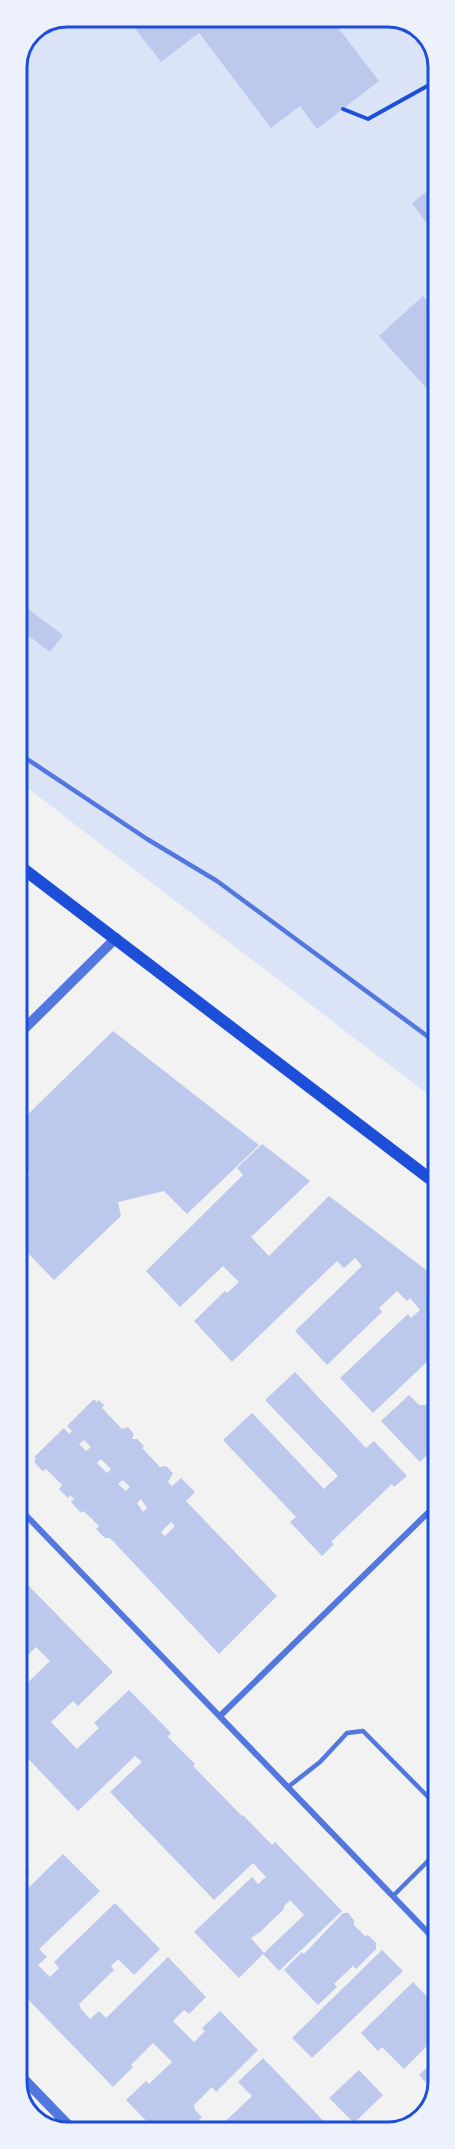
<svg xmlns="http://www.w3.org/2000/svg" width="455" height="2149" viewBox="0 0 455 2149" font-family="Bitter,serif">
  <style>
    .green { fill: #dbe4f7 }
    .building { fill: #bdc9ec; fill-rule: evenodd }
    .lines { fill: none; stroke-linecap: round; stroke-linejoin: round }
    .path { stroke: #1d4ed8; stroke-width: 4 }
    .service { stroke: #5277de; stroke-width: 4.5 }
    .minor { stroke: #5277de; stroke-width: 6 }
    .tertiary { stroke: #5277de; stroke-width: 10 }
    .secondary { stroke: #1d4ed8; stroke-width: 12 }
    .rim { fill: none; stroke: #1d4ed8; stroke-width: 3 }
  </style>
  <rect width="100%" height="100%" fill="#f2f2f2"/>
  <path class="green" d="M67,17H394L423,31L438,60V1102L17,780V67L32,31Z"/>
  <g class="building">
    <path d="M126,17H330L379,81L317,129L300,106L271,128L199,33L161,62Z"/>
    <path d="M438,183V239L412,203Z"/>
    <path d="M423,296L438,312V401L379,336Z"/>
    <path d="M17,601L63,635L50,652L17,627Z"/>
    <path d="M113,1031L259,1145L187,1214L164,1191L118,1202L121,1216L54,1280L17,1242V1186L30,1174L17,1162V1125Z"/>
    <path d="M262,1144L310,1181L251,1237L269,1256L329,1196L438,1279V1343L427,1354L431,1358L373,1413L340,1378L408,1314L411,1318L420,1310L410,1298L407,1301L397,1291L379,1308L382,1312L327,1365L295,1331L362,1266L355,1258L344,1268L337,1261L232,1362L194,1321L225,1291L227,1293L239,1282L223,1266L180,1307L146,1271L243,1175L237,1168Z"/>
    <path d="M295,1372L366,1448L374,1441L407,1476L394,1487L392,1484L331,1542L334,1544L322,1556L290,1522L296,1517L223,1440L252,1413L324,1489L331,1482L338,1476L265,1400Z"/>
    <path d="M438,1389V1444L420,1462L381,1421L409,1395L419,1405H425L432,1399L430,1397Z"/>
    <path d="M94,1399L97,1402L99,1400L104,1405L102,1408L122,1429L128,1427L134,1434L132,1439H137L144,1446L142,1448L160,1467L166,1466L173,1473L168,1482L172,1486L181,1478L195,1492L186,1501L277,1596L219,1654L110,1538H105L96,1529L99,1526L91,1518L83,1511L81,1513L71,1502L74,1499L70,1495L68,1498L59,1489L62,1485L46,1469L43,1471L34,1462L36,1459L34,1457L64,1428L69,1434L72,1431L67,1426ZM84,1440L91,1447L86,1451L79,1444ZM101,1459L111,1469L107,1473L97,1463ZM123,1480L130,1487L126,1491L118,1484ZM141,1499L147,1508L143,1512L137,1503ZM171,1522L175,1526L165,1536L161,1532Z"/>
    <path d="M26,1583L113,1672L78,1706L73,1701L51,1722L77,1749L99,1728L94,1723L129,1690L171,1733L168,1737L195,1764L193,1766L242,1816L243,1815L272,1845L275,1842L342,1911L279,1971L263,1954L239,1978L194,1932L252,1877L258,1884L266,1877L253,1863L214,1900L110,1792L142,1762L135,1756L78,1811L17,1747V1693L50,1661L36,1647L17,1666V1591ZM290,1900L304,1915L264,1953L251,1938L260,1932L284,1909V1906Z"/>
    <path d="M438,1625V1648L426,1636Z"/>
    <path d="M63,1854L100,1891L39,1949L47,1957L38,1965L50,1977L59,1968L54,1962L115,1903L160,1949L134,1975L118,1959L111,1966L114,1970L79,2004L81,2009L90,2019L99,2011L106,2018L168,1957L206,1997L189,2014L184,2010L173,2021L194,2042L205,2031L202,2028L220,2011L258,2050L216,2092L212,2087L194,2105L195,2110L202,2117L198,2121L208,2132H157L126,2100L146,2081L149,2084L172,2062L153,2043L131,2065L133,2067L113,2087L17,1988V1899Z"/>
    <path d="M17,1859L30,1872L17,1884Z"/>
    <path d="M343,1913H348L354,1920V1925L365,1936L368,1935L376,1943V1949L356,1969L353,1966L334,1984L337,1987L318,2005L284,1970L302,1952L304,1954Z"/>
    <path d="M382,1950L403,1971L312,2058L292,2038Z"/>
    <path d="M413,1982L438,2008V2035L404,2069L382,2047L378,2051L361,2033Z"/>
    <path d="M438,2056V2082L435,2092L419,2075Z"/>
    <path d="M263,2058L314,2111L334,2132H286L277,2123L267,2132H214L252,2096L238,2082Z"/>
    <path d="M359,2070L383,2095L354,2123L329,2098Z"/>
  </g>
  <g class="lines">
    <path class="path" d="M343,109L368,119L438,80"/>
    <g class="service">
      <path d="M17,750L27,759L147,839L217,881L438,1044"/>
      <path d="M288,1787L320,1762L347,1733L363,1731L438,1807"/>
      <path d="M393,1896L438,1851"/>
    </g>
    <g class="minor">
      <path d="M17,1506L438,1943"/>
      <path d="M220,1716L438,1503"/>
    </g>
    <g class="tertiary">
      <path d="M17,1036L116,938"/>
      <path d="M17,2072L75,2132"/>
    </g>
    <path class="secondary" d="M17,864L438,1185"/>
  </g>
  <path d="M0 0H455V2149H0ZM67 27H388A40 40 0 0 1 428 67V2082A40 40 0 0 1 388 2122H67A40 40 0 0 1 27 2082V67A40 40 0 0 1 67 27Z" fill="#edf1fc" fill-rule="evenodd"/>
  <path class="rim" d="M67 27H388A40 40 0 0 1 428 67V2082A40 40 0 0 1 388 2122H67A40 40 0 0 1 27 2082V67A40 40 0 0 1 67 27Z"/>
</svg>
